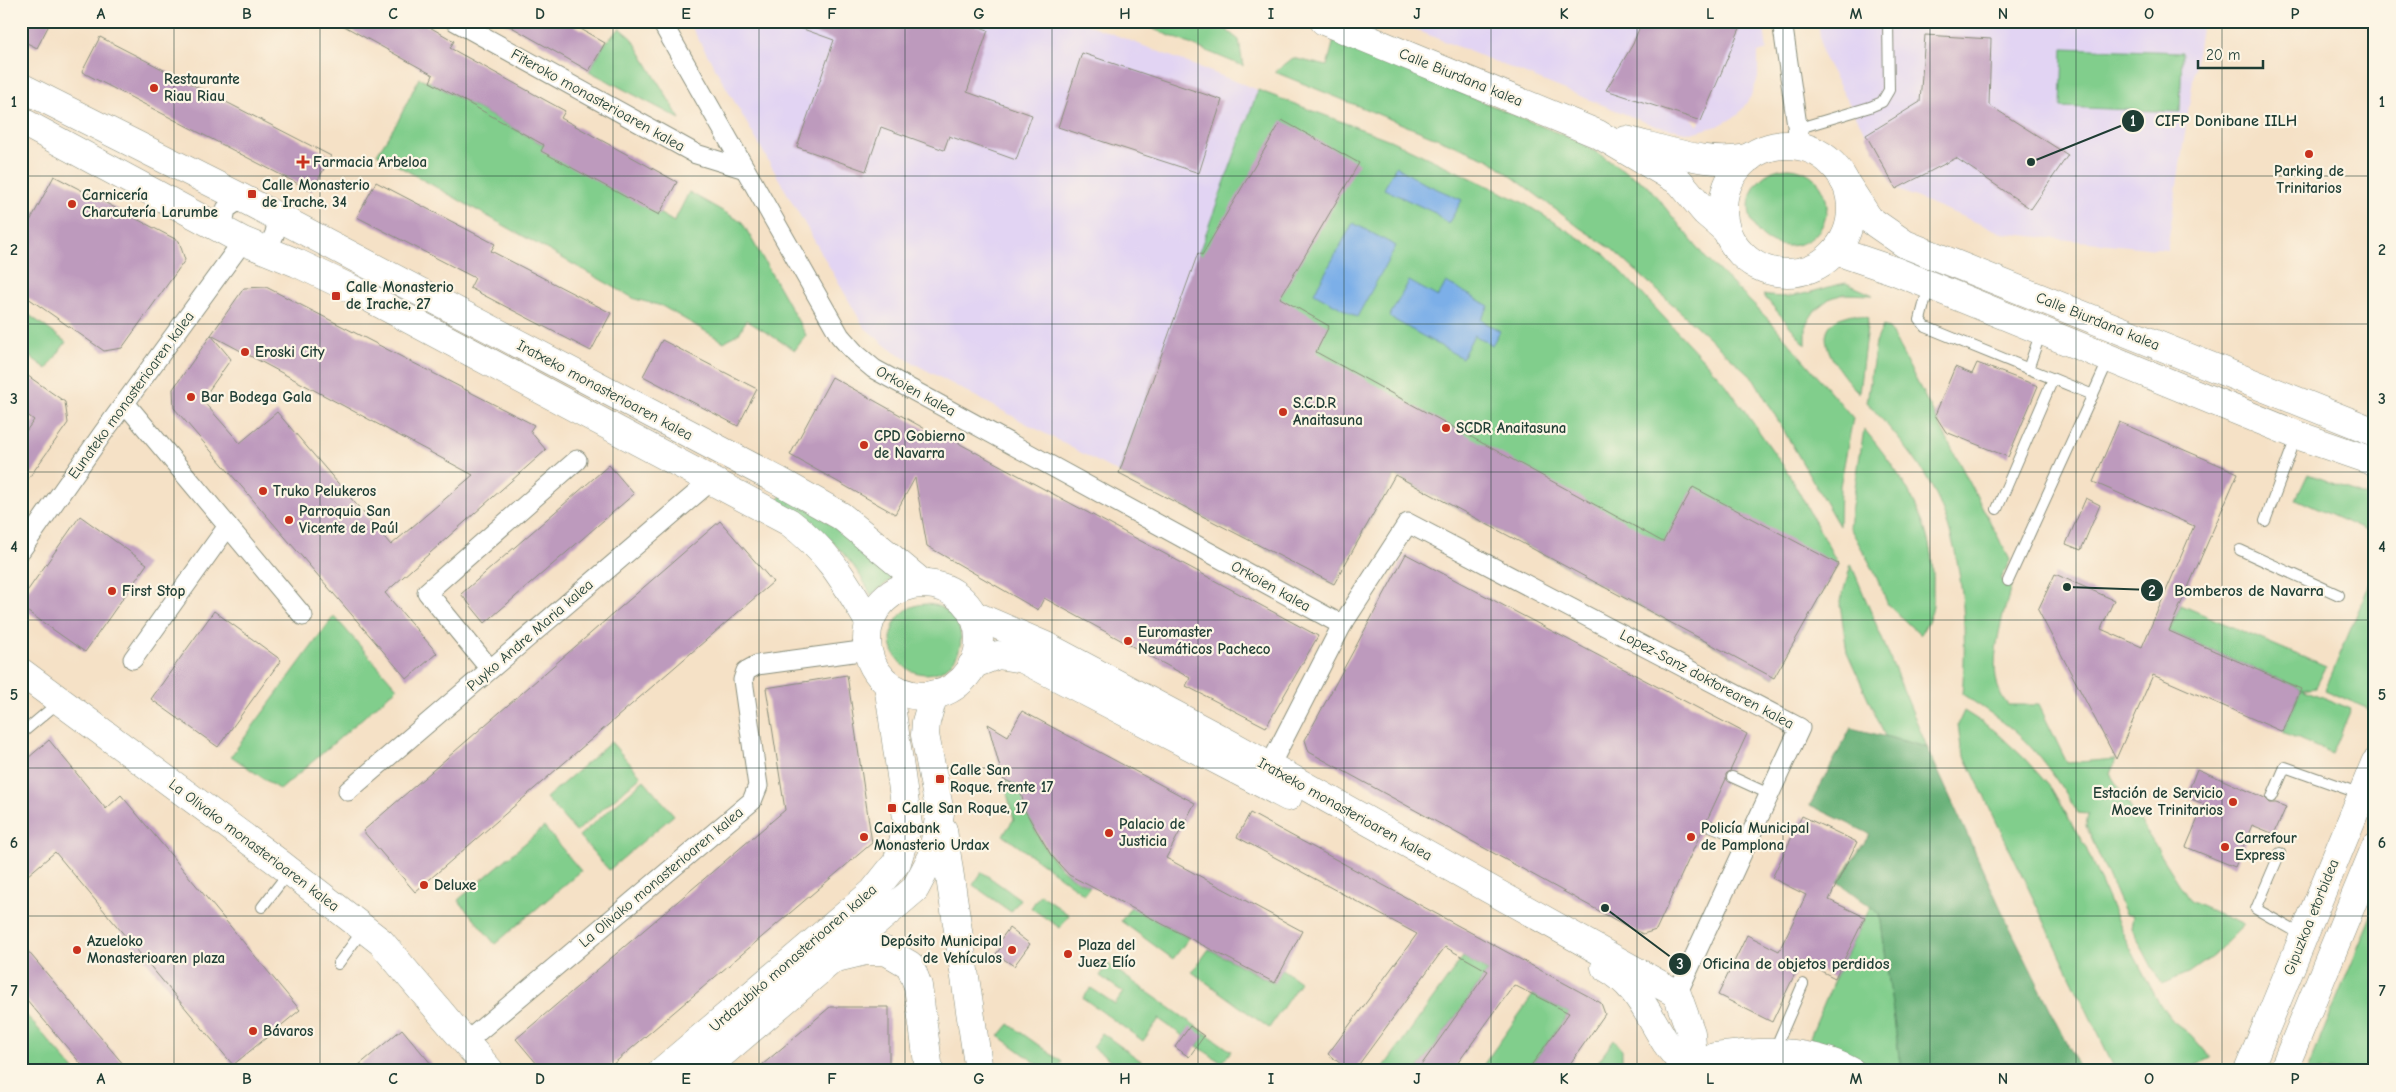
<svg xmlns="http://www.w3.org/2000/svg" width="2396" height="1092" viewBox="0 0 2396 1092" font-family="'Comic Neue',sans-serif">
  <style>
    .built { fill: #e2d4f3; fill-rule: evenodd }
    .green { fill: #81ce8c; stroke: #508660 }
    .forest { fill: #68b178; stroke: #447756 }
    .water { fill: #7cafe8; stroke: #4e768e }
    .building { fill: #bd9abd }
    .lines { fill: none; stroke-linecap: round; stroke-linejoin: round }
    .lane-casing { stroke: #8a8f7d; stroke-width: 12 }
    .street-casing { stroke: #8a8f7d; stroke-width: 21 }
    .secondary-casing { stroke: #8a8f7d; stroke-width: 29 }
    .lane { stroke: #fff; stroke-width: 10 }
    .street { stroke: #fff; stroke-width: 19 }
    .secondary { stroke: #fff; stroke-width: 28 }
    .grid { fill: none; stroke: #1f3d34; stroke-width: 1; stroke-opacity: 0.55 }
    .poi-dot { fill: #c8321e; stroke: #fcf5e5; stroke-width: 2 }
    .labels { text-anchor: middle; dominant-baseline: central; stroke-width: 4.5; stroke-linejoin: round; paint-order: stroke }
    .street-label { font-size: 15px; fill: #1f3d34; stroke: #fcf5e5 }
    .poi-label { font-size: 15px; font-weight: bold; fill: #1f3d34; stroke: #fcf5e5; text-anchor: start }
    .leader { fill: none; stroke: #1f3d34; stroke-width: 2 }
    .callout-dot { fill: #1f3d34; stroke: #fcf5e5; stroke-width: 2 }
    .mark-label { font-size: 15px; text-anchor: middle; font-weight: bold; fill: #fff }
    .callout-label { font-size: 16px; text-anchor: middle; font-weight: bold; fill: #1f3d34; stroke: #fcf5e5; stroke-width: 4.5; stroke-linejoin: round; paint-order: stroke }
    .neatline { fill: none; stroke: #1f3d34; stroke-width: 2 }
    .grid-label { font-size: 16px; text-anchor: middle; font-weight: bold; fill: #1f3d34 }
  </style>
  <rect width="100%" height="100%" fill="#fcf5e5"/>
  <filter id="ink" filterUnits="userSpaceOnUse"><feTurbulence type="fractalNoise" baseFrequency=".02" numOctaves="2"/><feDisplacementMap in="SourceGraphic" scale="10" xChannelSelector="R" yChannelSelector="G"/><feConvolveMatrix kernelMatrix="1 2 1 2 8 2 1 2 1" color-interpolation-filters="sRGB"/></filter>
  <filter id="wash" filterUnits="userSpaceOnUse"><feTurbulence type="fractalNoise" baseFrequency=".0096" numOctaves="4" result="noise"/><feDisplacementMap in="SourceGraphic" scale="20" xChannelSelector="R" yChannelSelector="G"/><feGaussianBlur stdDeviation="1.12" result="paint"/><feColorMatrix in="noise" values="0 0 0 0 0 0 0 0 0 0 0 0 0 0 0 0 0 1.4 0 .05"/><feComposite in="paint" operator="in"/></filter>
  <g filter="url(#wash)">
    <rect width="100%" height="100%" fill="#f5e1c6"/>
    <g class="built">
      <path d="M688,21H1079L1258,90L1119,473L913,363L886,346L864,327Z"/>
      <path d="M1394,21H1763L1767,50L1758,53V78L1751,96L1738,115L1718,126L1691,133L1655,126ZM1633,44L1718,79L1698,126Z"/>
      <path d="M1818,21H2202L2167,250L2002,233L1896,189L1822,54Z"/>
    </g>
    <g class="green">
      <path d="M1134,21H1215L1239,40L1243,66Z"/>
      <path d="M620,28L632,38L680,119L589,71L605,43Z"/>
      <path d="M1334,40L1582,143L1648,186L1704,256L1772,323L1853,418L1840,486L1839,526L1754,379L1612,249L1580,228L1490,160L1275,72L1293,58L1327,66Z"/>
      <path d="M2063,48L2182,52L2180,112L2061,107Z"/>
      <path d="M419,78L430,82L544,145L674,222L689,192L742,222L806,335L795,350L746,320L740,332L724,342L662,306L635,299L377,154L398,121Z"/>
      <path d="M1258,90L1390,140L1522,202L1606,255L1725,383L1789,474L1838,564L1774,678L1395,475L1334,584L1119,473Z"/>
      <circle cx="1788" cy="207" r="39"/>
      <path d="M1846,283L1873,295L1843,294L1829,299L1816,309L1806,324V345L1763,295C1796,301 1815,289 1846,283Z"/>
      <path d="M21,309L66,342L47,369L21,350Z"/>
      <path d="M1852,314L1868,318L1859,393C1845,379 1808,337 1837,319C1841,317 1847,316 1852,314Z"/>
      <path d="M1883,326L1889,328L2010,560L2001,579L2011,587C2002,621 1982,676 2008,705H2039L2067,763L2116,759L2110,774L2190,901L2244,925L2213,956L2189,973L2161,984L2131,927L2133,916L2125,914L2086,826L2088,814L2078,813C2062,788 2046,762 2025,741C2006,722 1983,708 1962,694C1968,628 1964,551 1934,491C1918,458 1891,430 1867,402L1876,342Z"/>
      <path d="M1864,429C1902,474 1936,526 1933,588C1933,596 1934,607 1931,614C1929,621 1924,628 1920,635L1888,605L1873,569L1849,526Z"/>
      <path d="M2308,474L2375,499V537L2373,534L2296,499Z"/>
      <path d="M782,494L804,504L897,575L871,595C851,553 817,526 778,501Z"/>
      <path d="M1851,564L1927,747L1885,736L1847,652L1840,604Z"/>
      <path d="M2375,571V701L2371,710L2325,690Z"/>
      <circle cx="926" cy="639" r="35"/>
      <path d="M2181,605L2326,667L2316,687L2302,689L2351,709L2332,754L2283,732L2301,689L2169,631Z"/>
      <path d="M334,616L397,688L280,790L231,756Z"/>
      <path d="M1964,711L1994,730L2024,758L2051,788L2086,848L2124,936L2159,1003L2173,1021L2191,1035L2211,1058L2184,1071H2116L1961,748L1958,724Z"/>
      <path d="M611,742L641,776L576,832L546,798Z"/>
      <path d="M1003,779L1020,787C1026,815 1045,857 1069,875C1075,880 1083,883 1090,886L1084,894L1003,835L1014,819Z"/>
      <path d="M644,780L674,815L609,870L579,836Z"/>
      <path d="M544,827L581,871L495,944L458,900Z"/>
      <path d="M982,872L1020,899L1011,912L973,885Z"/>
      <path d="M1040,894L1069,915L1060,928L1031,908Z"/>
      <path d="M1871,906L1880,914L1901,1071H1882L1841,1050L1809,1040L1835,978Z"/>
      <path d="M2375,906V1071H2307Z"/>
      <path d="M1131,907L1189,938L1173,959L1121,921Z"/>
      <path d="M1209,949L1274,983L1282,969L1300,982L1269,1028L1192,972Z"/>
      <path d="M1463,957L1488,971L1417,1071H1381Z"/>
      <path d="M1108,964L1231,1051L1222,1063L1197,1046L1204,1036H1183L1159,1019L1143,1041L1083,998L1091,988L1115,1004L1123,992L1100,976Z"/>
      <path d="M1533,995L1569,1013L1527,1071H1479Z"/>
      <path d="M21,1009L75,1071H24L21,1066Z"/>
      <path d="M1009,1024L1062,1062L1055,1071H1047L999,1036Z"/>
      <path d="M1102,1033L1155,1071H1126L1092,1047Z"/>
      <path d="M1614,1040L1622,1049V1061L1615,1071H1591Z"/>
    </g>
    <path class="forest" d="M1851,728L1927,747L2006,920L2081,1071H1901L1880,914L1838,882L1870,834L1810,805Z"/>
    <g class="water">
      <path d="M1396,166L1419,181L1462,200L1448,224L1435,213L1384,189Z"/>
      <path d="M1353,223L1396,246L1357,317L1314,293Z"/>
      <path d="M1409,281L1438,297L1446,282L1489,306L1481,320L1500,331L1492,345L1474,335L1462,358L1389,317Z"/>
    </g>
    <g id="blocks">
      <g class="building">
        <path d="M21,21H51L37,48L21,40Z"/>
        <path d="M335,21H419L454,41L450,48L565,111L561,118L677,182L659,215L541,151L544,145L430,82L433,75Z"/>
        <path d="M501,21H567L605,43L589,71Z"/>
        <path d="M790,21H964L988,30L967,92L1032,115L1016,160L949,136L944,150L881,127L866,171L797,147L834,40L789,24Z"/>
        <path d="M1642,21H1743L1701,121L1606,90L1633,44Z"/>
        <path d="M1925,35L1991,39L1989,105L2068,155L2031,209L1956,158L1896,189L1866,135L1920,102Z"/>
        <path d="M100,37L331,156L312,191L82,72Z"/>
        <path d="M1082,53L1222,100L1199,173L1058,127Z"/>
        <path d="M1282,120L1359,163L1280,298L1329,326L1316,352L1663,542L1693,487L1838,564L1774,678L1395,475L1334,584L1119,473L1198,253L1202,255Z"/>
        <path d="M54,176L179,241L185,260L122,348L104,351L21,293V238Z"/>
        <path d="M376,182L495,244L491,251L611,313L591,351L470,288L475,278L357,217Z"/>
        <path d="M266,287L534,425L530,431L546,450L385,593L437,653L407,679L174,408L173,389L211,335L231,359L202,400L240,443L277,412L391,545L473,475L211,335L244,288Z"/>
        <path d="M662,340L757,389L738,426L643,376Z"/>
        <path d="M1977,363L2038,386L2008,457L1946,432L1935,415L1955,367L1972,374Z"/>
        <path d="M21,371L65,402L68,423L21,489V438L34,420L21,410Z"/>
        <path d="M832,377L945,440L947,437L1318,636L1266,727L1186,686L1190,678L1044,598L1038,610L927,546L915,478L895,514L790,455Z"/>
        <path d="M2119,422L2238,473L2169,631L2301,689L2283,732L2153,675L2116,759L2038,610L2055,574L2114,600L2101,629L2142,647L2194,526L2093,482Z"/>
        <path d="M609,465L634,494L485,623L461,594Z"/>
        <path d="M2086,498L2100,505L2081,550L2066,544Z"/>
        <path d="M80,516L147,564L85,652L21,607V600Z"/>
        <path d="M720,521L773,582L415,892L363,831Z"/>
        <path d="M1406,554L1747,734L1730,771L1726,774V779L1656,930L1643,934L1632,929L1309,752L1305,740Z"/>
        <path d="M214,611L281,660L218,747L151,699Z"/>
        <path d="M847,675L872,843L605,1071H543L516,1039L785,810L766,688Z"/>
        <path d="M1022,711L1195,803L1166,858L1302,931L1275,983L1069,875L1051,855L1025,811L1020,787L1003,779L988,724L1008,736Z"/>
        <path d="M49,740L106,809L121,795L300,1010L233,1065L55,852L21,881V764Z"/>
        <path d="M2197,769L2265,798L2270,803H2276L2286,807L2274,834L2252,825L2235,867L2186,847L2204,804L2186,797Z"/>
        <path d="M1250,813L1601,1003L1605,1014L1565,1071H1527L1569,1013L1514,985L1452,1071H1417L1488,971L1445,947L1354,1071H1350L1328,1054L1417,934L1237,837Z"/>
        <path d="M1802,816L1857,842L1829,900L1865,917L1835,978L1801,961L1772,1022L1718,995L1747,935L1779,951L1806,895L1772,878Z"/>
        <path d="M1009,928L1030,944L1014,966L996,954L1002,946L998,943Z"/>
        <path d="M21,943L129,1071H87L21,993Z"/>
        <path d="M830,1007H889V1071H755Z"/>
        <path d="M1190,1026L1204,1036L1189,1057L1175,1047Z"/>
        <path d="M402,1029L437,1071H352Z"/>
      </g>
    </g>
  </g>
  <g filter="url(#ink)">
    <use href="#blocks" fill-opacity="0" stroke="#8a8f7d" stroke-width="1"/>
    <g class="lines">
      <g class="lane-casing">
        <g id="lane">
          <path d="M1796,129L1870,107L1882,102L1889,90L1888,21"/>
          <path d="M1929,285L1920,320L1926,327L2093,395"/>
          <path d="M2028,369L2041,332"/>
          <path d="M1997,509L2053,379"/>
          <path d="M2265,521L2297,435"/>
          <path d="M2240,550L2339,595"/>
          <path d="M2008,581L2109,359"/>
          <path d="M21,734L59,702"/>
          <path d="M1732,777L1769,794"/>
          <path d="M2272,797L2285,767L2361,794"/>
          <path d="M1710,826L1748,841"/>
          <path d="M2280,853L2256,909L2302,935"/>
          <path d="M262,907L289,872"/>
          <path d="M338,964L363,930"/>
          <path d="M1774,1051L1803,984"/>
        </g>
      </g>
      <g class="street-casing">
        <g id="street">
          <path d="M455,21L696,154L745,169"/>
          <path d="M661,21L840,336L855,353L874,369L1342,625"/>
          <path d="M1782,21L1800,146"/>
          <path d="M222,230L226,209L242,198"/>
          <path d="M262,249C275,240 278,230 275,216"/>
          <path d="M125,403L303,616"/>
          <path d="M21,550L103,433L243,241"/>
          <path d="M133,659L228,526"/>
          <path d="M490,669L427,592L577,460"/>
          <path d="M1265,775L1342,625L1408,523L1800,728L1677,994"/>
          <path d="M348,791L712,480"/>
          <path d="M466,1042L752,801L758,786L743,680L746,671L757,665L868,650"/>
        </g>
      </g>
      <g class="secondary-casing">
        <g id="secondary">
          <path d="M1324,21L1598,134L1680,182L1705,212L1726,230"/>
          <path d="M21,87L242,198L779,481L841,516L922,583"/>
          <path d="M21,121L243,241L297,263L360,293L789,522C829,552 844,580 869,622"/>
          <path d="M1626,140C1663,149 1713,168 1750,157"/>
          <circle cx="1787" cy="209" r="64"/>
          <path d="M1843,179L1869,219L1905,244L2375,432"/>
          <path d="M1836,251L1895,271L2297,435L2375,462"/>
          <circle cx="923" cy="640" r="56"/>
          <path d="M972,614L1046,646L1230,744L1677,994L1691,1033L1694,1071"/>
          <path d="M972,665L998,655L1023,659L1288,797"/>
          <path d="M21,672L278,862L381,942L490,1071"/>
          <path d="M943,830L979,1071"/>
          <path d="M837,958L866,951H886L910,965L918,986L929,1071"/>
          <path d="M1605,967C1638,985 1647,1014 1666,1043C1673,1053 1681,1062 1689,1071"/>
          <path d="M662,1071L873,892L897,862L908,825L888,684"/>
          <path d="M702,1071L915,889L932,857L940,813L925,735L926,722L934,694"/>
          <path d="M1702,1071L1715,1057C1761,1051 1808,1048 1851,1071"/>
          <path d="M2248,1071L2375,763"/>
          <path d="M2283,1071L2375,848"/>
        </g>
      </g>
      <use href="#lane" class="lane"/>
      <use href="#street" class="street"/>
      <use href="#secondary" class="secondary"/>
    </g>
  </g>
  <path class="grid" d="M174,21V1071M320,21V1071M466,21V1071M613,21V1071M759,21V1071M905,21V1071M1052,21V1071M1198,21V1071M1344,21V1071M1491,21V1071M1637,21V1071M1783,21V1071M1930,21V1071M2076,21V1071M2222,21V1071M21,176H2375M21,324H2375M21,472H2375M21,620H2375M21,768H2375M21,916H2375"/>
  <g class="poi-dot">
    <circle cx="154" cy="88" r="5"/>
    <circle cx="2309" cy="154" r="5"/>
    <path d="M300.5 154.5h5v5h5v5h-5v5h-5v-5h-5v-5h5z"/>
    <rect x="247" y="189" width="10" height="10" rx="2.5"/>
    <circle cx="72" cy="204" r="5"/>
    <rect x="331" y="291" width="10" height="10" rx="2.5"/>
    <circle cx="245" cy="352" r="5"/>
    <circle cx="191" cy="397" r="5"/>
    <circle cx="1283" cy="412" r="5"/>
    <circle cx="1446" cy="428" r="5"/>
    <circle cx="864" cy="445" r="5"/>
    <circle cx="263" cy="491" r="5"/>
    <circle cx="289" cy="520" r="5"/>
    <circle cx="112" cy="591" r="5"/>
    <circle cx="1128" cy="641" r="5"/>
    <rect x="935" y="774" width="10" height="10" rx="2.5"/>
    <circle cx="2233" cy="802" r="5"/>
    <rect x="887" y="803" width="10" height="10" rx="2.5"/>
    <circle cx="1109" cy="833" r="5"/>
    <circle cx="864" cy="837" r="5"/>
    <circle cx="1691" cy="837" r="5"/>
    <circle cx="2225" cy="847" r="5"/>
    <circle cx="424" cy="885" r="5"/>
    <circle cx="77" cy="950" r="5"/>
    <circle cx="1012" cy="950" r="5"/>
    <circle cx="1068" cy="954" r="5"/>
    <circle cx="253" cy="1031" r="5"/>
  </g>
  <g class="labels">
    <g class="street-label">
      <text transform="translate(1461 77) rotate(22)">Calle Biurdana kalea</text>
      <text transform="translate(598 100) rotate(29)">Fiteroko monasterioaren kalea</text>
      <text transform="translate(2098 321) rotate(22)">Calle Biurdana kalea</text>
      <text transform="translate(605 390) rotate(28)">Iratxeko monasterioaren kalea</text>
      <text transform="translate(916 391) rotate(29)">Orkoien kalea</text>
      <text transform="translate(131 395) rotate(-54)">Eunateko monasterioaren kalea</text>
      <text transform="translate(1271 586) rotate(29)">Orkoien kalea</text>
      <text transform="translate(530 635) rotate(-41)">Puyko Andre Maria kalea</text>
      <text transform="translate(1707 679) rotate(28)">Lopez-Sanz doktorearen kalea</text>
      <text transform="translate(1345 809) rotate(29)">Iratxeko monasterioaren kalea</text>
      <text transform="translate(254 845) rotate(37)">La Olivako monasterioaren kalea</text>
      <text transform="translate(661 877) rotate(-40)">La Olivako monasterioaren kalea</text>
      <text transform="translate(2311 917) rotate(-68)">Gipuzkoa etorbidea</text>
      <text transform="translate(793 958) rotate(-41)">Urdazubiko monasterioaren kalea</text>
    </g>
    <g class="poi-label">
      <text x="164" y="79">Restaurante<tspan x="164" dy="17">Riau Riau</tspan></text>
      <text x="313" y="162">Farmacia Arbeloa</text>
      <text x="2309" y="171" text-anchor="middle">Parking de<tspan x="2309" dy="17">Trinitarios</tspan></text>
      <text x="262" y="185">Calle Monasterio<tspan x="262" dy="17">de Irache, 34</tspan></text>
      <text x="82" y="195">Carnicería<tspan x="82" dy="17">Charcutería Larumbe</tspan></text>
      <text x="346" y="287">Calle Monasterio<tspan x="346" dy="17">de Irache, 27</tspan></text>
      <text x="255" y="352">Eroski City</text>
      <text x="201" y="397">Bar Bodega Gala</text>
      <text x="1293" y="403">S.C.D.R<tspan x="1293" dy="17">Anaitasuna</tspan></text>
      <text x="1456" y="428">SCDR Anaitasuna</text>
      <text x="874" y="436">CPD Gobierno<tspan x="874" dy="17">de Navarra</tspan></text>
      <text x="273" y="491">Truko Pelukeros</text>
      <text x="299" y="511">Parroquia San<tspan x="299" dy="17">Vicente de Paúl</tspan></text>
      <text x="122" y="591">First Stop</text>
      <text x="1138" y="632">Euromaster<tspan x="1138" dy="17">Neumáticos Pacheco</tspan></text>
      <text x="950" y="770">Calle San<tspan x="950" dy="17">Roque, frente 17</tspan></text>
      <text x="2223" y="793" text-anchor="end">Estación de Servicio<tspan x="2223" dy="17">Moeve Trinitarios</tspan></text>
      <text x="902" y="808">Calle San Roque, 17</text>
      <text x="1119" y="824">Palacio de<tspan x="1119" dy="17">Justicia</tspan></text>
      <text x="874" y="828">Caixabank<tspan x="874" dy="17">Monasterio Urdax</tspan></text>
      <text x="1701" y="828">Policía Municipal<tspan x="1701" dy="17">de Pamplona</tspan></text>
      <text x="2235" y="838">Carrefour<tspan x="2235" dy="17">Express</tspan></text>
      <text x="434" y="885">Deluxe</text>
      <text x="87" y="941">Azueloko<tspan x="87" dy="17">Monasterioaren plaza</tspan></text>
      <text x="1002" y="941" text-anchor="end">Depósito Municipal<tspan x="1002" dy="17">de Vehículos</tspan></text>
      <text x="1078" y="945">Plaza del<tspan x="1078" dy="17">Juez Elío</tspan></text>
      <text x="263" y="1031">Bávaros</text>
    </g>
  </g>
  <path class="leader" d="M2031 162L2133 121M2067 587L2152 590M1605 908L1680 964"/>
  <g class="callout-dot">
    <circle cx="2031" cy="162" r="5"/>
    <circle cx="2067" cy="587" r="5"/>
    <circle cx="1605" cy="908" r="5"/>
    <circle cx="2133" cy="121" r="12"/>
    <circle cx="2152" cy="590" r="12"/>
    <circle cx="1680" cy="964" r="12"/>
  </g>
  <g class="mark-label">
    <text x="2133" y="126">1</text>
    <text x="2152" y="596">2</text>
    <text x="1680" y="969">3</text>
  </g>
  <g class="callout-label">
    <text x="2226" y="126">CIFP Donibane IILH</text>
    <text x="2249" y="596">Bomberos de Navarra</text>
    <text x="1796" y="969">Oficina de objetos perdidos</text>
  </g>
  <rect width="2396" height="1092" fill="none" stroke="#fcf5e5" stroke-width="55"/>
  <path d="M2198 60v8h65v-8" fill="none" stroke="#1f3d34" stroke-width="2.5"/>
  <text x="2206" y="60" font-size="15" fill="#1f3d34" stroke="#fcf5e5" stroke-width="4" paint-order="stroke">20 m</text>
  <rect x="28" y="28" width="2340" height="1036" class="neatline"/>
  <g class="grid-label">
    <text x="101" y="19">A</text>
    <text x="247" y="19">B</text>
    <text x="393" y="19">C</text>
    <text x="540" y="19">D</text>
    <text x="686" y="19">E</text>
    <text x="832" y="19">F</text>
    <text x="979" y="19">G</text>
    <text x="1125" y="19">H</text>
    <text x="1271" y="19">I</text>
    <text x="1417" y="19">J</text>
    <text x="1564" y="19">K</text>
    <text x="1710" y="19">L</text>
    <text x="1856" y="19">M</text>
    <text x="2003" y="19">N</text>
    <text x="2149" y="19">O</text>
    <text x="2295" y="19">P</text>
    <text x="14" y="107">1</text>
    <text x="2382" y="107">1</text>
    <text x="14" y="255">2</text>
    <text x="2382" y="255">2</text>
    <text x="14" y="404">3</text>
    <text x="2382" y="404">3</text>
    <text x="14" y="552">4</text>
    <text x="2382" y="552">4</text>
    <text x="14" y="700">5</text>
    <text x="2382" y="700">5</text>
    <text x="14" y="848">6</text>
    <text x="2382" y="848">6</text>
    <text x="14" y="996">7</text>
    <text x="2382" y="996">7</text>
    <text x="101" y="1084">A</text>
    <text x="247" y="1084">B</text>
    <text x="393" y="1084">C</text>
    <text x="540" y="1084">D</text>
    <text x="686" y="1084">E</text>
    <text x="832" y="1084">F</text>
    <text x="979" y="1084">G</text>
    <text x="1125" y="1084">H</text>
    <text x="1271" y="1084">I</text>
    <text x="1417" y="1084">J</text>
    <text x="1564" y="1084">K</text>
    <text x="1710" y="1084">L</text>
    <text x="1856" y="1084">M</text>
    <text x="2003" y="1084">N</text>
    <text x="2149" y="1084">O</text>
    <text x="2295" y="1084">P</text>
  </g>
</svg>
